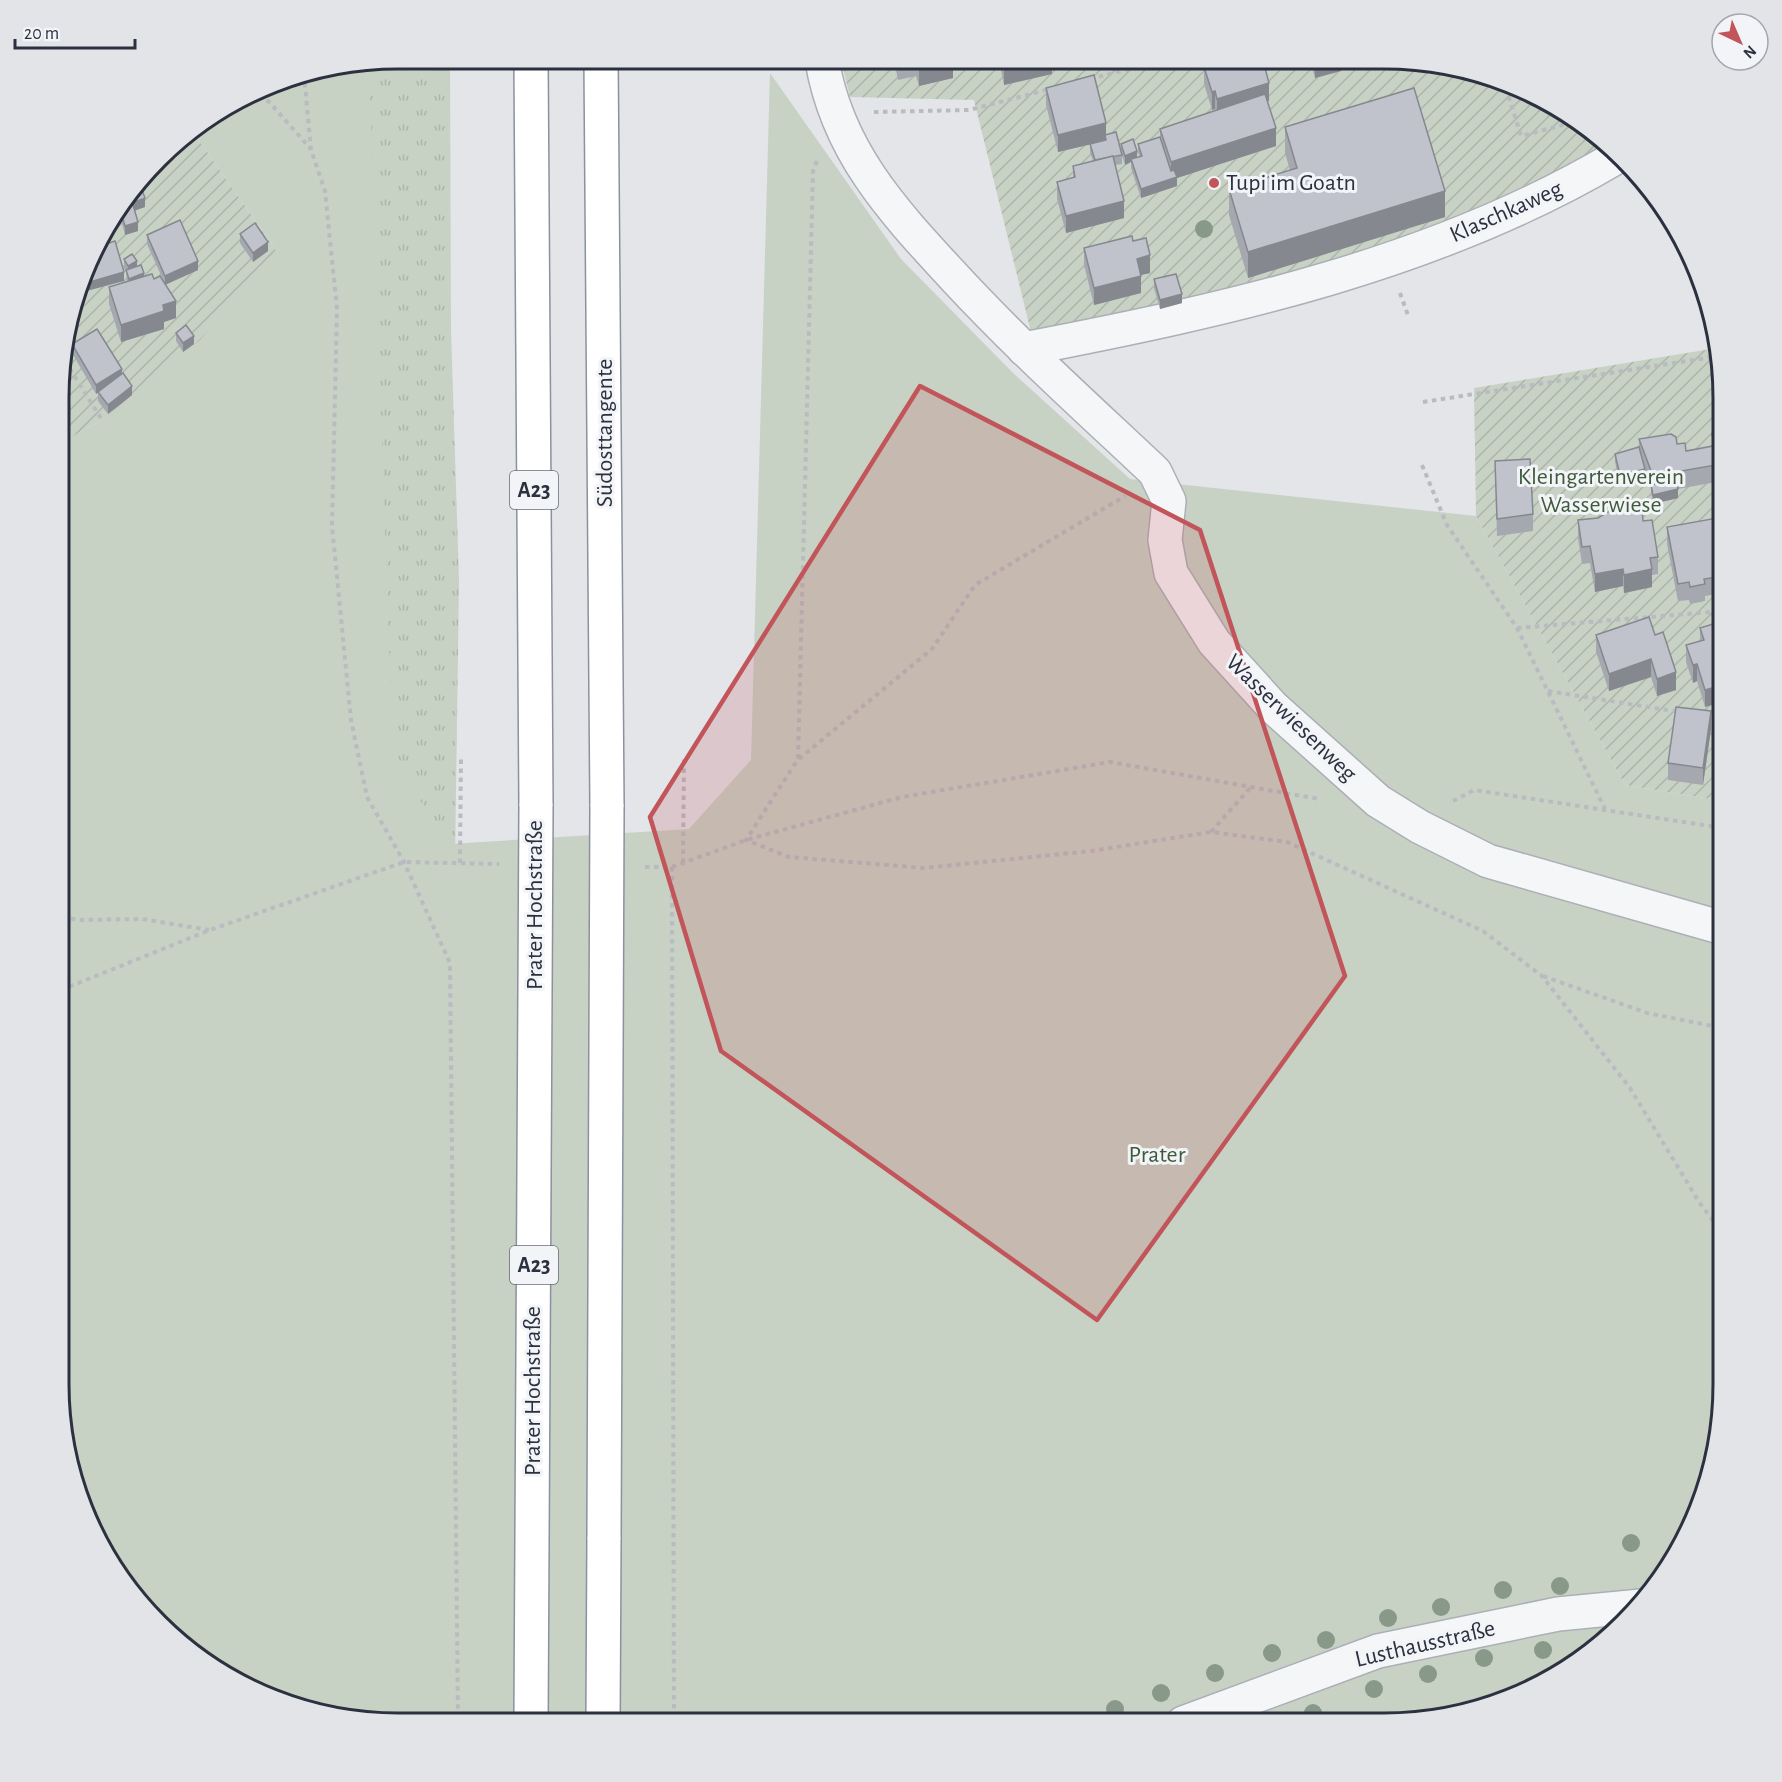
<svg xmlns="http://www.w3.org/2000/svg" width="1782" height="1782" viewBox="0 0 1782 1782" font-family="'Alegreya Sans',sans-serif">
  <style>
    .grass { fill: url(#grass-tufts) }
    .park { fill: #c7d2c5 }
    .garden { fill: url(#garden-furrows) }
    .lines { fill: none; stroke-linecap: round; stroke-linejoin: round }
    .minor-casing { stroke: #acafb6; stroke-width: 36 }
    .highway-casing { stroke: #8b919f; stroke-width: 36 }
    .path { stroke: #b9bbc1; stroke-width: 4; stroke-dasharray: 4.5 4.5; stroke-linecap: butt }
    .minor { stroke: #f5f6f8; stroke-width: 33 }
    .highway { stroke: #fff; stroke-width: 33 }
    .highway-bridge-casing { stroke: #8b919f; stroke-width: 36; stroke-linecap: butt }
    .highway-bridge { stroke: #fff; stroke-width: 33 }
    .tree { fill: #889989 }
    .wall { fill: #a5a8af }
    .shaded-wall { fill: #86888f }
    .building { fill: #c0c3cc; stroke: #86888f; stroke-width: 1.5 }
    .marked { fill: #c1555a; fill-opacity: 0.2; stroke: #c1555a; stroke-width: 4.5; stroke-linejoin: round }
    .poi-dot { fill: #c1555a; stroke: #f2f4f7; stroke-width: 2 }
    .labels { text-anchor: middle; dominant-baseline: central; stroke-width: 6; stroke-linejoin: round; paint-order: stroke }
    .shield { fill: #f2f4f7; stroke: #676c77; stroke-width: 1.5 }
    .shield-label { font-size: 22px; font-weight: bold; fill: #2c3140 }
    .poi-label { font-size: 24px; fill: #2c3140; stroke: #f2f4f7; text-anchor: start }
    .street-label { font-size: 24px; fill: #2c3140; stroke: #f2f4f7 }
    .park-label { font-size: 24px; fill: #3e5a3b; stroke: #f2f4f7 }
    .rim { fill: none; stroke: #2c3140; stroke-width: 3 }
  </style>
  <defs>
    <pattern id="grass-tufts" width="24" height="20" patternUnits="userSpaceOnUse" patternTransform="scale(1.5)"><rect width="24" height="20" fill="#c7d2c5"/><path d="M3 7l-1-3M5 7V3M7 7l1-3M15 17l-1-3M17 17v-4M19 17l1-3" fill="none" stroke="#abb5aa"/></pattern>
    <pattern id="garden-furrows" width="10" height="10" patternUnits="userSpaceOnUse" patternTransform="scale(1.5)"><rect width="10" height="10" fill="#c7d2c5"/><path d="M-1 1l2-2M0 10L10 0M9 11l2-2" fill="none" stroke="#abb5aa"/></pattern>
  </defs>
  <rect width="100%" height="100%" fill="#e3e5e9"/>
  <path class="grass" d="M398,59H450L451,330L459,581L455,860L397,835L315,72Z"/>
  <path class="park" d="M369,63L393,761L450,844L689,829L751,760L770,73L901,259L1013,373L1130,479L1476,516L1625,785L1723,801V1406L1688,1535L1640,1608L1590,1654L1494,1705L1406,1723H376L247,1688L174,1640L128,1590L77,1494L59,1406L64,441L102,420L276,250L193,132L288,77Z"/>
  <g class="garden">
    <path d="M841,60L1428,61L1554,104L1614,157L1453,225L1160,309L1031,332L974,100L850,97Z"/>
    <path d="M193,132L276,250L200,340L102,420L64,441L65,332L104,228L174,142Z"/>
    <path d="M1717,348L1723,376V801L1625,785L1476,516L1474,388Z"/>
  </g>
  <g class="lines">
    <g class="minor-casing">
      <g id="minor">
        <path d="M822,60C837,152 894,212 955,278C1018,346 1087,408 1155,472L1169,501L1165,540L1171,573L1214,642L1273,707L1378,801L1420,827L1488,861L1723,928"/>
        <path d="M1024,349C1227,310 1436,264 1615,158"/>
        <path d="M1183,1723L1378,1651L1558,1614L1641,1606"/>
      </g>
    </g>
    <g class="highway-casing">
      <g id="highway">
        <path d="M531,59L536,806"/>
        <path d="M601,59L607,807"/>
        <path d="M603,1723L604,1537"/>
      </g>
    </g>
    <g class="path">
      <path d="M304,74L311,150L325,191L337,309L332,526L351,720L367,797L404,862L450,963L458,1723"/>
      <path d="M1090,79L1161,61"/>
      <path d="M1506,88L1521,136L1574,122"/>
      <path d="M261,93L311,149"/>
      <path d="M874,112L969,110L1050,89"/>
      <path d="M817,161L813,171L798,759L746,840L789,857L924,868L1091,851L1211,832L1287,842L1483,931L1542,976L1630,1088L1699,1202L1723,1234"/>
      <path d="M1400,293L1409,318"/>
      <path d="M65,361L102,420"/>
      <path d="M1423,402L1719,356"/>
      <path d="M1422,465L1447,525L1517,628L1605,809"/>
      <path d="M1517,628L1723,611"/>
      <path d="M1548,691L1680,712"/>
      <path d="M1708,717L1723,719"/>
      <path d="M799,759L932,649L975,585L1125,496"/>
      <path d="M1453,801L1474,790L1723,828"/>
      <path d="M1211,832L1250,788"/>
      <path d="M460,863L461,756"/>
      <path d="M683,863L684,758"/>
      <path d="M645,867H672L746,840L902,797L1110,762L1319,799"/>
      <path d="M672,867L674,1723"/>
      <path d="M62,917L79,920L142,919L209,930"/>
      <path d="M1543,976L1647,1013L1723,1028"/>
      <path d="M61,990L210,930L404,862L499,864"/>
    </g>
    <use href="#minor" class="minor"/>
    <use href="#highway" class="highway"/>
    <g class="highway-bridge-casing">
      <g id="highway-bridge">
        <path d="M604,1537L607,807"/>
        <path d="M531,1723L536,806"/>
      </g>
    </g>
    <use href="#highway-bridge" class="highway-bridge"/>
  </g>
  <g class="tree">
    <circle cx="1204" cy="229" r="9"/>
    <circle cx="1631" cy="1543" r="9"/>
    <circle cx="1560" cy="1586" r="9"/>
    <circle cx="1503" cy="1590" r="9"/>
    <circle cx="1441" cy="1607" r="9"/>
    <circle cx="1388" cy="1618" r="9"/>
    <circle cx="1326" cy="1640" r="9"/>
    <circle cx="1543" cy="1650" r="9"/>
    <circle cx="1272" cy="1653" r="9"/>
    <circle cx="1484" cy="1658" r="9"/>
    <circle cx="1215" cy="1673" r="9"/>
    <circle cx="1428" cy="1674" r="9"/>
    <circle cx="1374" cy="1689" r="9"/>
    <circle cx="1161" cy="1693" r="9"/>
    <circle cx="1115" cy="1709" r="9"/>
    <circle cx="1313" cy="1713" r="9"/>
  </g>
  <g class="wall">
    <path d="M894,60H953V78L919,86L916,76L898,80Z"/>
    <path d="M999,60H1052V74L1004,85Z"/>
    <path d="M1204,61H1257L1269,101H1267L1276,146L1177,178V186L1141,198L1131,168V162L1125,165L1122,156V164L1115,165L1124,218L1066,233L1057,199V182L1073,178V166L1093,161L1090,153V144L1058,152L1046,105V88L1106,134L1121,150V144L1137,157H1140L1138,153V144L1160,137V129L1215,110V109L1212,110L1204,84Z"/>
    <path d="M1310,61H1341V71L1315,78Z"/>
    <path d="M1285,127L1445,217L1248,278L1229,215V189L1290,170L1285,153Z"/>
    <path d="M140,184L145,207L134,211L138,231L125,235L120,216L112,218Z"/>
    <path d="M240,234L268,251L253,262L240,243Z"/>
    <path d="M147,235L198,270L165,284L176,318L164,322V329L121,342L109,304V287L127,281L126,272L124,268V259L137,267L144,276L164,282L147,244Z"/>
    <path d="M1133,241L1150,273L1141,275V293L1094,305L1084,265V248Z"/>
    <path d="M1154,279L1182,303L1160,309L1154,288Z"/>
    <path d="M176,333L194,344L183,352L176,341Z"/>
    <path d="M72,344L122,374L132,395L108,414L98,401V392L96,394L72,353Z"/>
    <path d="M1723,431V492L1715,458L1716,465V482L1678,489V498L1653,504L1651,493V487L1645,472V477L1620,484L1615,462V454L1639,447V439L1677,444L1686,451L1712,446V434Z"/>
    <path d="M1495,461L1533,514V531L1497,536Z"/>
    <path d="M1633,512L1643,521L1658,557V574L1652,575V587L1624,593L1623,586L1595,592L1590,563L1582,564L1578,538V520L1598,518Z"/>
    <path d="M1667,527L1723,551V593L1705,596V601L1690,604L1689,600L1678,601L1667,544Z"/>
    <path d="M1723,621L1705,707L1697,681L1693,683L1686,662V645L1700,641V628Z"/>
    <path d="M1596,635H1655L1676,690L1657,696L1651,677L1609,691L1596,652Z"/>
    <path d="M1711,729L1703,785L1668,780V763Z"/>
    <path d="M1723,774V798L1714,796V788Z"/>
  </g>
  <g class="shaded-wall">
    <path d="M1038,60H1052V74L1004,85V68Z"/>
    <path d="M953,61V78L919,86V69Z"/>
    <path d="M1341,62V71L1315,78V70Z"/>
    <path d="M1269,83V101L1217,116V99Z"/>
    <path d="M1215,91V109L1212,110V92Z"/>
    <path d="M1106,123V139L1105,135V141L1058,152V135Z"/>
    <path d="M1276,128V146L1177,178V186L1141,198V189L1171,179V162Z"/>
    <path d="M1137,151V160L1131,159V162L1125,165V156Z"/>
    <path d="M1445,191V217L1248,278V252Z"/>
    <path d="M145,198V207L122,215L120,209V216L113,218L122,207Z"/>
    <path d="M1124,201V218L1066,233V216Z"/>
    <path d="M138,222V231L125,235V226Z"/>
    <path d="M268,242V251L253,262V253Z"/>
    <path d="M1150,255V273L1137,276V259Z"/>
    <path d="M137,261V270L128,275V266Z"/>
    <path d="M198,261V270L165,285V276Z"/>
    <path d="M124,272V281L83,292V284Z"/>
    <path d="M144,273V282L129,287V279Z"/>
    <path d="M1141,276V293L1094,305V288Z"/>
    <path d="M1182,294V303L1160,309V300Z"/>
    <path d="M176,301V318L164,322V329L121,342V325L163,305Z"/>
    <path d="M194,336V344L183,352V343Z"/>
    <path d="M122,369V378L96,394V385Z"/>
    <path d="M132,386V395L108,414V405Z"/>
    <path d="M1645,469V477L1620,484V475Z"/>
    <path d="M1678,489V498L1653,504V495Z"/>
    <path d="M1623,569V586L1595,592V574Z"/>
    <path d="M1652,569V587L1624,593V575Z"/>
    <path d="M1651,659V677L1609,691V674Z"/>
    <path d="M1697,664V681L1693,683V665Z"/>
    <path d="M1676,672V690L1657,696V679Z"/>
    <path d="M1723,685V702L1705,707V690Z"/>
    <path d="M1711,711V729L1703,785V768Z"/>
  </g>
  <g class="building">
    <path d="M898,60H911L898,62Z"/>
    <path d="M917,60H953V61L919,69Z"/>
    <path d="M1003,60H1038L1004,68Z"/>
    <path d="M1206,61H1257L1260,69L1265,68L1269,83L1217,99L1215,91L1212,92L1204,67L1208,66Z"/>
    <path d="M1312,61H1341V62L1315,70Z"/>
    <path d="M1094,75L1106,123L1058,135L1046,88Z"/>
    <path d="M1414,88L1445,191L1248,252L1229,189L1297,168L1285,127Z"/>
    <path d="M1265,94L1276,128L1171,162L1160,129Z"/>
    <path d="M1116,132L1122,155L1095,160L1090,144L1106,140L1105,135Z"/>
    <path d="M1160,137L1171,171L1174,170L1177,177L1141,189L1131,159L1142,156L1138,144Z"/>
    <path d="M1133,139L1137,151L1125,156L1121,144Z"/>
    <path d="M1113,156L1124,201L1066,216L1057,182L1075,177L1073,166Z"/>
    <path d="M140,184L145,198L122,207Z"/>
    <path d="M133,205L138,222L125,226L120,209Z"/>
    <path d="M180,220L198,261L165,276L147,235Z"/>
    <path d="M255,223L268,242L253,253L240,234Z"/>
    <path d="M1132,236L1133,241L1146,238L1150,255L1137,259L1141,276L1094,288L1084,248Z"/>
    <path d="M115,241L124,272L83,284L97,247Z"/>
    <path d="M132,254L137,261L128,266L124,259Z"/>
    <path d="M141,265L144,273L129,279L126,270Z"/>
    <path d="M152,274L154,279L160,276L176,301L163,305L164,311L121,325L109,287Z"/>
    <path d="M1176,274L1182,294L1160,300L1154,279Z"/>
    <path d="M186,325L194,336L183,343L176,333Z"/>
    <path d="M97,329L122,369L96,385L72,344Z"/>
    <path d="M123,373L132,386L108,405L98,392Z"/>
    <path d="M1723,431V467H1721V475L1712,434Z"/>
    <path d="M1671,434L1676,437L1677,444L1685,443L1686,451L1713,446L1716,465L1653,476L1639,439Z"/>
    <path d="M1639,447L1645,469L1620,475L1615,454Z"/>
    <path d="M1530,459L1533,514L1497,519L1495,461Z"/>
    <path d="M1676,480L1678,489L1653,495L1651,485Z"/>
    <path d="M1630,499L1633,512L1642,509L1643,521L1652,520L1658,557L1650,558L1652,569L1624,575L1623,569L1595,574L1590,546L1582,547L1578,520L1598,518Z"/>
    <path d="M1717,518L1723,551V576L1704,579L1705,584L1690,587L1689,582L1678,584L1667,527Z"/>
    <path d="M1649,617L1655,635L1663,632L1676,672L1657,679L1651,659L1609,674L1596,635Z"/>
    <path d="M1723,621V685L1705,690L1697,664L1693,665L1686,645L1704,640L1700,628Z"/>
    <path d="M1676,707L1711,711L1703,768L1668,763Z"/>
    <path d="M1716,774H1723V789L1714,788Z"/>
  </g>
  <path class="marked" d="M920,386L1200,530L1345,976L1097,1320L721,1051L650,817Z"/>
  <circle class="poi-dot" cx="1214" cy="183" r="6"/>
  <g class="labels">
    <g class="shield">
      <rect x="510" y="471" width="48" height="38" rx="4.5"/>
      <rect x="510" y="1246" width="48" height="38" rx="4.5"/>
    </g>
    <g class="shield-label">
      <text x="534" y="490">A23</text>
      <text x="534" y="1265">A23</text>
    </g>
    <g class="poi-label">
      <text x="1226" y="183">Tupi im Goatn</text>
    </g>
    <g class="street-label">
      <text transform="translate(1506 212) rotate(-24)">Klaschkaweg</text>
      <text transform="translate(605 433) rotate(-90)">Südosttangente</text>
      <text transform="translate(1291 718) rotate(44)">Wasserwiesenweg</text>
      <text transform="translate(535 905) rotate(-90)">Prater Hochstraße</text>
      <text transform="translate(533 1391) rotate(-90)">Prater Hochstraße</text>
      <text transform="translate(1425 1644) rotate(-13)">Lusthausstraße</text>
    </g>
    <g class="park-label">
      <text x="1601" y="477">Kleingartenverein<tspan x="1601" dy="28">Wasserwiese</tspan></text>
      <text x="1157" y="1155">Prater</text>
    </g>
  </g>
  <path d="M0 0H1782V1782H0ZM398 69H1384A329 329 0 0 1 1713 398V1384A329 329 0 0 1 1384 1713H398A329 329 0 0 1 69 1384V398A329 329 0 0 1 398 69Z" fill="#e2e4e8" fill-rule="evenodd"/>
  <path class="rim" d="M398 69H1384A329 329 0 0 1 1713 398V1384A329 329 0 0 1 1384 1713H398A329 329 0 0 1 69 1384V398A329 329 0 0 1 398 69Z"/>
  <g transform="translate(1740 42) rotate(136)"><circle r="28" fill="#f2f4f7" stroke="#a3a6ae" stroke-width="1.5"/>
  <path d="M0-4.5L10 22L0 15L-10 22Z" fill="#c1555a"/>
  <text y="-9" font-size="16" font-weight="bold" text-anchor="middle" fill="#2c3140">N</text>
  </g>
  <path d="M15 39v9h120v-9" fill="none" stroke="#2c3140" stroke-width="3"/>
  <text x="24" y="39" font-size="18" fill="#2c3140" stroke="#f2f4f7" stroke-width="4.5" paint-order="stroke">20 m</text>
</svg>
